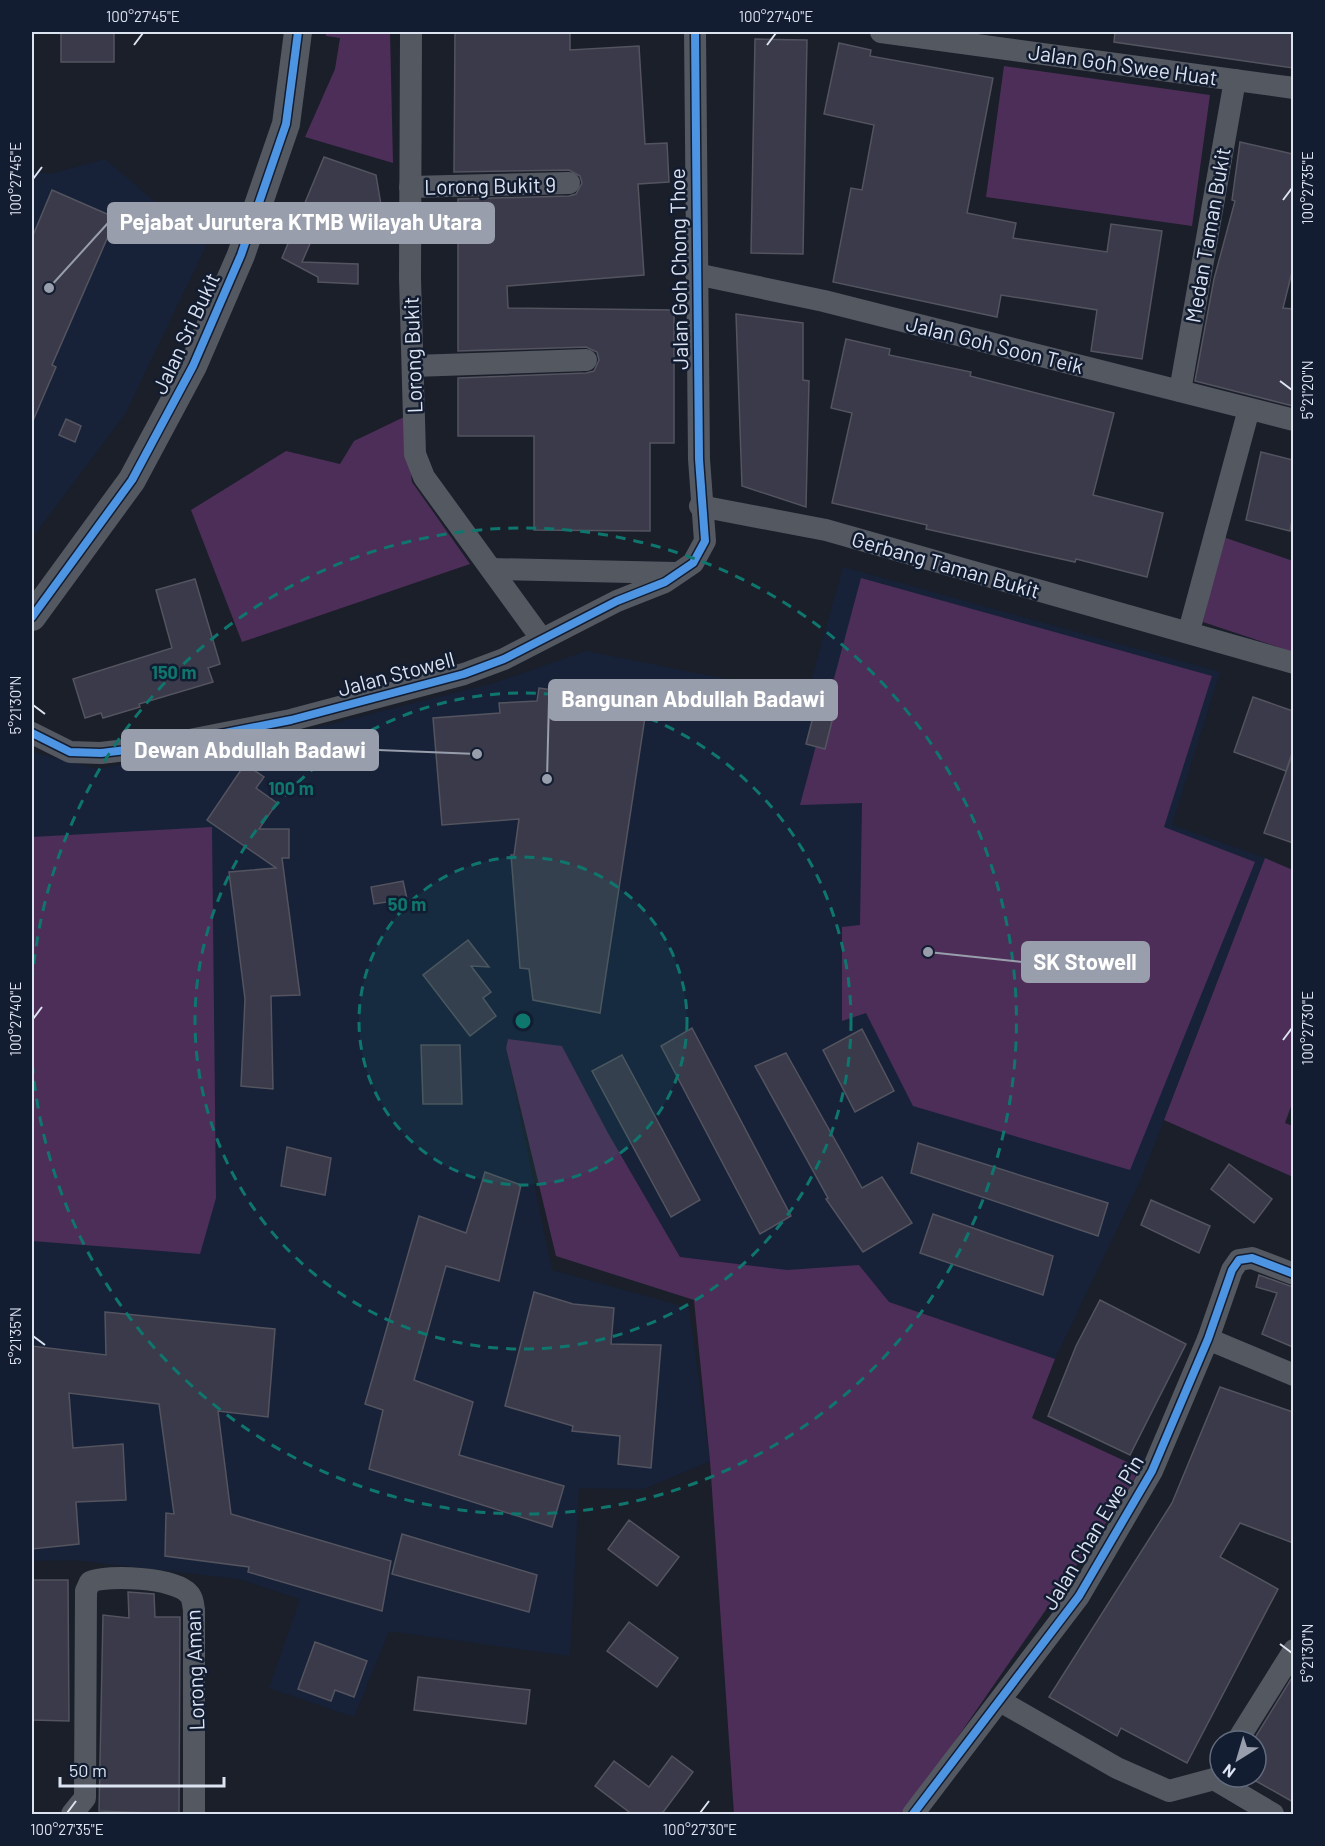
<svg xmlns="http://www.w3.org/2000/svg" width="1325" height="1846" viewBox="0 0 1325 1846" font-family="Barlow,sans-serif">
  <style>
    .built { fill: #172239 }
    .green { fill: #4d2e58 }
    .building { fill: #3a3a4a; stroke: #53545f; stroke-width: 1.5 }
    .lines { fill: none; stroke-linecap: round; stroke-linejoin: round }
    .minor { stroke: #545861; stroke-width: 22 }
    .tertiary { stroke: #545861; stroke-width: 28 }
    .cycleway-casing { stroke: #131d31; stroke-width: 11 }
    .cycleway { stroke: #4d94e3; stroke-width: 8 }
    .ticks { fill: none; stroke: #dce3f1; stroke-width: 2 }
    .ring { fill: none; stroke: #0f766e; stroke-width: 3; stroke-dasharray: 10 8 }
    .labels { text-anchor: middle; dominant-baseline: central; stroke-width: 5; stroke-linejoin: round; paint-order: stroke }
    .street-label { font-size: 21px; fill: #dce3f1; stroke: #131d31 }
    .centre { fill: #0f766e; stroke: #131d31; stroke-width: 3 }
    .ring-label { font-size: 18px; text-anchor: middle; font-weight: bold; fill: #0f766e; stroke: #131d31; stroke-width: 5; stroke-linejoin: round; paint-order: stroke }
    .leader { fill: none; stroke: #989eab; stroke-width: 2 }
    .callout-dot { fill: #989eab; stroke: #131d31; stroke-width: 2 }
    .callout { fill: #989eab; stroke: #989eab; stroke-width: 2 }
    .callout-label { font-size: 22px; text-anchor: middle; font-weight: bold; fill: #fff }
    .neatline { fill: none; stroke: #dce3f1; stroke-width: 2 }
    .ticks-label { font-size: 15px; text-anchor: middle; fill: #dce3f1 }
  </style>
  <rect width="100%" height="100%" fill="#1a1f2a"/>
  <g class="built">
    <path d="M105,159L206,246L125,414L32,538V171L50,174Z"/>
    <path d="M843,567L1220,672L1172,825L1265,858L1141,1179L1055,1359L889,1302L859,1265L788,1271L680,1257L608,1133L562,1046L508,1039L506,1048L552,1270L689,1308L710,1461L644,1489L579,1488L570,1656L389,1631L354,1717L269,1688L300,1599L239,1579L73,1560L32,1561V752L97,769L311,729L494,683L586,651L807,695Z"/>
  </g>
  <g class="green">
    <path d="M326,32H390L393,163L305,137L335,69L340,38L326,36Z"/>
    <path d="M1004,66L1210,95L1192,226L986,197Z"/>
    <path d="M404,417L412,482L470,564L242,642L191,510L286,451L340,464L354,441Z"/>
    <path d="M1223,537L1293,561V652L1203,622Z"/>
    <path d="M861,578L1212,676L1164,827L1255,862L1130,1170L913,1106L866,1013L842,1021V927L860,925L862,803L800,805Z"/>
    <path d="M212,827L216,1198L200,1254L32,1241V837Z"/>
    <path d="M1265,858L1293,870L1294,1098L1285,1123L1293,1126V1177L1164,1120Z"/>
    <path d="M508,1039L562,1046L608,1133L680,1257L787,1270L859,1265L889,1302L1055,1359L1032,1418L1140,1468L1124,1497L908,1809L896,1814H734L710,1461L694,1300L556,1256L506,1048Z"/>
  </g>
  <g class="building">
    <rect x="61" y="32" width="53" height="30"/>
    <path d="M455,32H570V50L639,46L645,144L667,143L669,182L638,184L644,275L507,286L508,308L674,310V443H650V531L534,530V436H458V378L586,373L594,371L599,360L597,352L586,347L458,351V199L569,196L576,194L582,183L580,176L569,170L454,172Z"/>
    <path d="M1115,32H1293V68L1114,42Z"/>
    <path d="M755,39L807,40L803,254L751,253Z"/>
    <path d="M839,43L871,50L870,56L993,78L967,213L1016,223L1013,238L1107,252L1111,224L1162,231L1142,359L1091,351L1097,310L1001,295L997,317L833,282L851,188L862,190L874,125L824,114Z"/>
    <path d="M1240,142L1293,154V268L1283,308L1293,309V406L1195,381L1214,279L1235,201L1232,200Z"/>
    <path d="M324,157L376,175L382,211L346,204L335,229L319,223L302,262L358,264V284L318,282V277L282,258Z"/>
    <path d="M52,190L116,218L52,365L56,367L32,423V238Z"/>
    <path d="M736,314L803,323V380L809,381L806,507L742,486Z"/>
    <path d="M846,339L890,349L889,355L971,372L970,376L1114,413L1093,495L1163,513L1147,577L1076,559L1075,562L926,529L927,525L832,503L852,413L831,408Z"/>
    <path d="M66,419L81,426L75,442L59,435Z"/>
    <path d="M1261,452L1293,460V514L1290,531L1246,520Z"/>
    <path d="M195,579L220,664L208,668L213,682L139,704L140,707L103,718L101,713L85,718L73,679L172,648L156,590Z"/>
    <path d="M539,688L647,704L600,1013L533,1000L529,969L520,968L511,855H514L519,819L442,825L433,718L500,713L499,703L537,701Z"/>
    <path d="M1253,697L1293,711V750L1286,771L1234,752Z"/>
    <path d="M814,713L833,717L825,749L806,744Z"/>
    <path d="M1291,758L1293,759V843L1264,833Z"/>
    <path d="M245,764L264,777L256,788L277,803L259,829H289V858H282L300,995L271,996L273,1089L241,1086L245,999L229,872L276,868L207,820Z"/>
    <path d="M403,881L407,899L374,904L371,887Z"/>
    <path d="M468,940L489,967L471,966L491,992L483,998L496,1016L470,1036L423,975Z"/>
    <path d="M692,1028L791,1216L760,1234L661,1046Z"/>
    <path d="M862,1029L894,1091L855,1112L823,1050Z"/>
    <path d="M421,1045H460L462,1104H423Z"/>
    <path d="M786,1053L862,1188L882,1177L912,1223L863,1252L826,1199L828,1198L755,1066Z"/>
    <path d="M622,1055L700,1200L671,1217L592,1071Z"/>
    <path d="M918,1143L1108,1203L1098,1236L911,1173Z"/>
    <path d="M287,1147L331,1158L325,1195L281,1186Z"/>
    <path d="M1229,1164L1272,1199L1254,1223L1211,1189Z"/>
    <path d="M485,1172L521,1185L499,1281L446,1266L414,1380L473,1402L459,1455L564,1486L552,1527L369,1469L383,1410L365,1404L419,1216L466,1233Z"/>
    <path d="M1151,1200L1210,1226L1199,1253L1141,1225Z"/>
    <path d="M933,1214L1053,1256L1043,1295L920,1253Z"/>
    <path d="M1259,1275L1293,1287V1347L1262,1334L1277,1293L1256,1287Z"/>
    <path d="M534,1292L573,1304L614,1308L611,1344L661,1345L651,1468L618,1464L620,1436L572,1431L573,1426L505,1406Z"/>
    <path d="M1100,1300L1186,1344L1130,1455L1048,1416L1076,1346Z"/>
    <path d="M105,1312L275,1329L268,1417L218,1411L231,1514L391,1561L382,1611L248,1572L249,1567L165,1556L166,1513L174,1514L159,1404L69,1393L73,1448L123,1444L126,1500L76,1502L79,1544L32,1549V1346L106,1355Z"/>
    <path d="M1220,1387L1293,1412V1543L1240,1523L1220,1557L1278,1589L1187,1763L1121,1728L1117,1736L1049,1697L1172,1503Z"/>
    <path d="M629,1520L679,1557L657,1586L608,1549Z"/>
    <path d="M402,1534L537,1575L529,1612L392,1574Z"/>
    <path d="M32,1580H68L69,1721L32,1720Z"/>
    <path d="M128,1592L154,1594L155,1617H180L179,1814L99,1811L103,1615L129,1618Z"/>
    <path d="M629,1622L678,1658L657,1687L607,1651Z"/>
    <path d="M315,1642L367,1661L354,1697L335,1690L331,1701L298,1689Z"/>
    <path d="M1293,1676V1802L1256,1781V1741H1253Z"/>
    <path d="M418,1677L530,1690L526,1724L414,1710Z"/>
    <path d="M672,1756L693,1772L661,1815H633L595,1786L614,1761L649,1787Z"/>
  </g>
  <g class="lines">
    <g class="minor">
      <path d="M411,32L410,278L415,454L424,477L541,638"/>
      <path d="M881,32L1294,88"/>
      <path d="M410,187L569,183"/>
      <path d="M696,274L824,301L1294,420"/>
      <path d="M413,366L586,360"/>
      <path d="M1180,391L1235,80"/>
      <path d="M700,506L826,530L1294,663"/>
      <path d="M491,569L676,573"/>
      <path d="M1189,631L1249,409"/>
      <path d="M32,733L70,752L101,753L159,746L291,720L464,674L504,659L617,601L665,582L693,563L705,541L699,459L695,32"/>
      <path d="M1208,1339L1294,1375"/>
      <path d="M1000,1701L1117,1768L1169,1791L1214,1779"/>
      <path d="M1237,1741L1294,1650"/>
      <path d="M1214,1779L1273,1814"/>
      <path d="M72,1814L85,1798L86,1591L90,1582C108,1574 175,1578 188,1593C193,1597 193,1605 194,1610V1814"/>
      <path d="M913,1814L1079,1596L1152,1471L1208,1339L1232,1270L1239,1260L1252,1258L1294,1274"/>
    </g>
    <path class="tertiary" d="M32,617L132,480L193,366L241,255L286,124L298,32"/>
    <g class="cycleway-casing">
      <g id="cycleway">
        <path d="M32,617L132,480L193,366L241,255L286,124L298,32"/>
        <path d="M32,733L70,752L101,753L159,746L291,720L464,674L504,659L617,601L665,582L693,563L705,541L699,459L695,32"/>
        <path d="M913,1814L1079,1596L1152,1471L1208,1339L1232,1270L1239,1260L1252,1258L1294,1274"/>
      </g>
    </g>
    <use href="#cycleway" class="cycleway"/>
  </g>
  <path class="ticks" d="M134,45L143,33M767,45L776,33M33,179L42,167M1283,200L1292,188M1280,381L1292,390M33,705L45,714M33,1019L42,1007M1283,1040L1292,1028M33,1336L45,1345M1280,1644L1292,1653M67,1813L76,1801M700,1813L709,1801"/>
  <circle cx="523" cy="1021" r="164" fill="#0f766e" fill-opacity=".12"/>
  <g class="ring">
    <circle cx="523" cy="1021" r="164"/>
    <circle cx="523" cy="1021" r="328"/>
    <path d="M32 982A493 493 0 1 1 32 1060"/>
  </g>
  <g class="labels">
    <g class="street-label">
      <text transform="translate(1123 64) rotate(8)">Jalan Goh Swee Huat</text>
      <text transform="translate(490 185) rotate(-1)">Lorong Bukit 9</text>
      <text transform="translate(1207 235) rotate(-80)">Medan Taman Bukit</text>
      <text transform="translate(678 269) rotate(-91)">Jalan Goh Chong Thoe</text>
      <text transform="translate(185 333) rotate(-65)">Jalan Sri Bukit</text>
      <text transform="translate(995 344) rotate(14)">Jalan Goh Soon Teik</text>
      <text transform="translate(412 355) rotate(-92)">Lorong Bukit</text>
      <text transform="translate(946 564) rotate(16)">Gerbang Taman Bukit</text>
      <text transform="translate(396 673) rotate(-15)">Jalan Stowell</text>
      <text transform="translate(1092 1532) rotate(-59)">Jalan Chan Ewe Pin</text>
      <text transform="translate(194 1670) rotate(-92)">Lorong Aman</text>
    </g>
  </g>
  <circle cx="523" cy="1021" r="9" class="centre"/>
  <g class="ring-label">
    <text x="174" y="679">150 m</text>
    <text x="291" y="795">100 m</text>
    <text x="407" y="911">50 m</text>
  </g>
  <path class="leader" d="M49 288L108 223M547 779L549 700M477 754L378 750M928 952L1022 962"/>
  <g class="callout-dot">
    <circle cx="49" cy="288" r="6"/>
    <circle cx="547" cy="779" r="6"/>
    <circle cx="477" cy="754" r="6"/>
    <circle cx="928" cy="952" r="6"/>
  </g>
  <g class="callout">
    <rect x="108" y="203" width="386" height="40" rx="6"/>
    <rect x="549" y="680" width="288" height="40" rx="6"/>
    <rect x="122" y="730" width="256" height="40" rx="6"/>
    <rect x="1022" y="942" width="127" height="40" rx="6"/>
  </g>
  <g class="callout-label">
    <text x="301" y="230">Pejabat Jurutera KTMB Wilayah Utara</text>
    <text x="693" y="707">Bangunan Abdullah Badawi</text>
    <text x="250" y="758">Dewan Abdullah Badawi</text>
    <text x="1085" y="970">SK Stowell</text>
  </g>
  <rect width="1325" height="1846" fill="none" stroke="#131d31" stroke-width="66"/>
  <g transform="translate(1238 1759) rotate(217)"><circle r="28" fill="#131d31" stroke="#636c7e" stroke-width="1.5"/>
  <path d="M0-4.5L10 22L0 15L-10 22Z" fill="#989eab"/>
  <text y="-9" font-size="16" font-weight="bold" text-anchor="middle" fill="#dce3f1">N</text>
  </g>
  <path d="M60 1777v9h164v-9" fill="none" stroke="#dce3f1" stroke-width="3"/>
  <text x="69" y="1777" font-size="18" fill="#dce3f1" stroke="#131d31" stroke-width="4.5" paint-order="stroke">50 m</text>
  <rect x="33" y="33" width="1259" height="1780" class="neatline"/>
  <g class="ticks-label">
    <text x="143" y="22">100°27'45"E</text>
    <text x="776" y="22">100°27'40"E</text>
    <text transform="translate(16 179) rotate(-90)" y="5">100°27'45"E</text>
    <text transform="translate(1308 188) rotate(-90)" y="5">100°27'35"E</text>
    <text transform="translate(1308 390) rotate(-90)" y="5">5°21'20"N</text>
    <text transform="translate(16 705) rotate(-90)" y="5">5°21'30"N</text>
    <text transform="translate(16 1019) rotate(-90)" y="5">100°27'40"E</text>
    <text transform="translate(1308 1028) rotate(-90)" y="5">100°27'30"E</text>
    <text transform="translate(16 1336) rotate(-90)" y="5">5°21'35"N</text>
    <text transform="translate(1308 1653) rotate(-90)" y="5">5°21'30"N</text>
    <text x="67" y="1835">100°27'35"E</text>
    <text x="700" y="1835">100°27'30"E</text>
  </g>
</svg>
